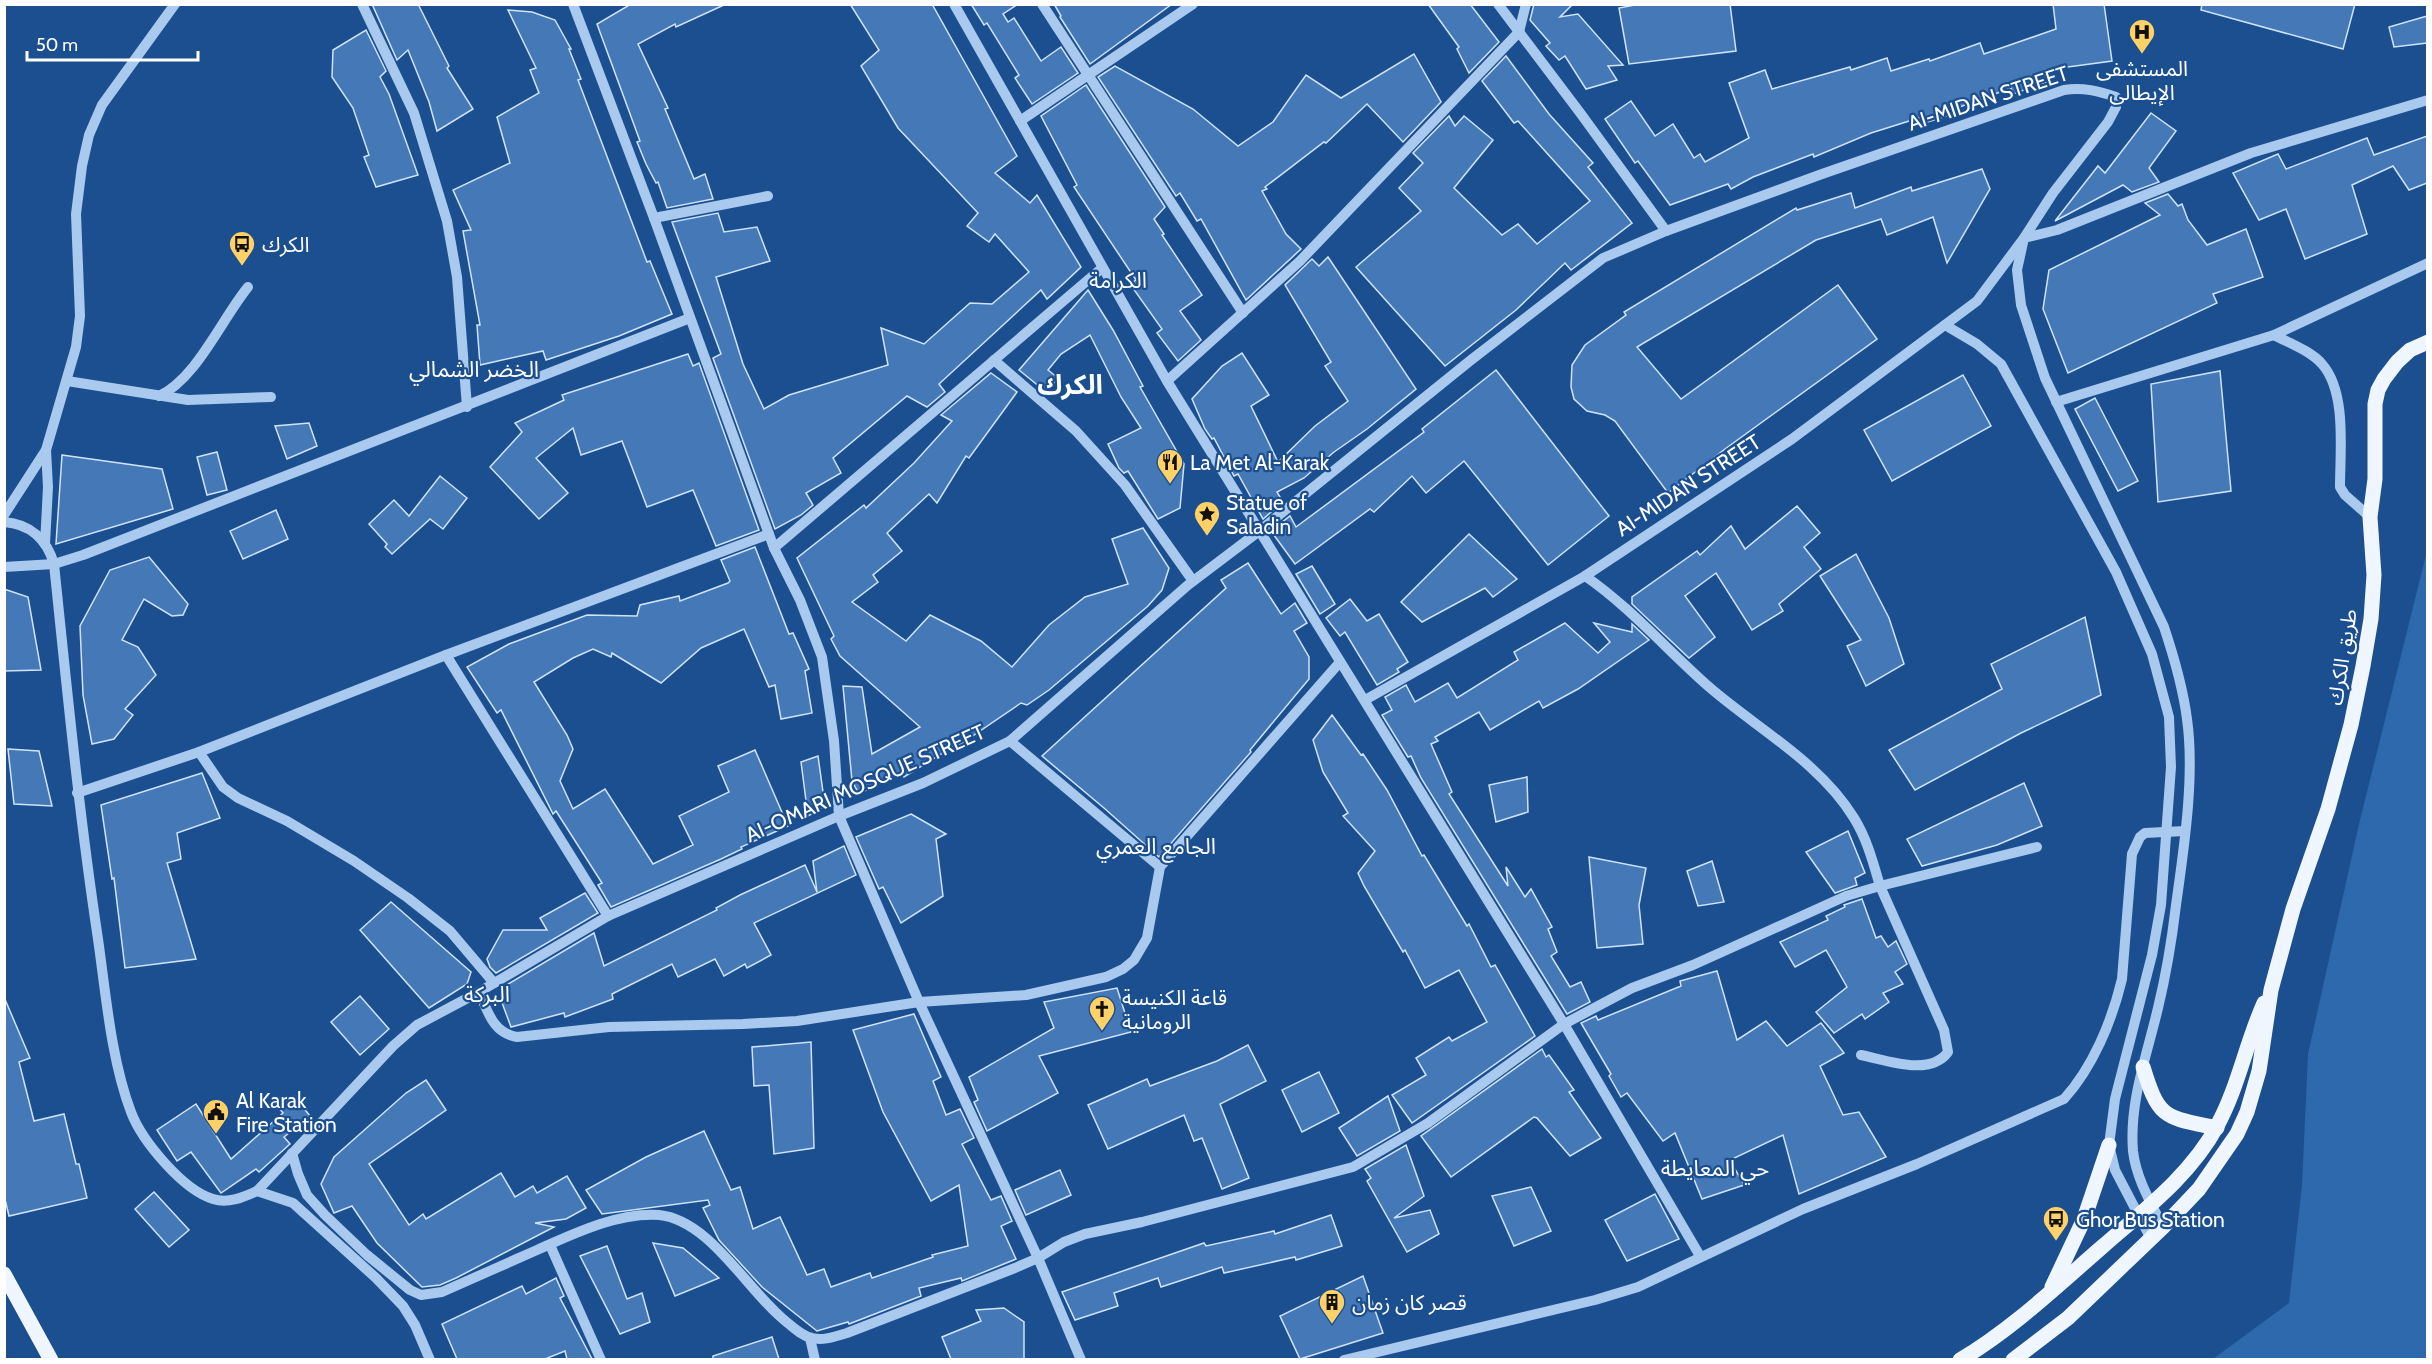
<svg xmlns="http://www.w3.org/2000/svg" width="2432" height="1364" viewBox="0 0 2432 1364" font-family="Cabin,'Noto Sans Arabic',sans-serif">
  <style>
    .green { fill: #2e69ad }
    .building { fill: #4478b7; stroke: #cfe3fa; stroke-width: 1.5 }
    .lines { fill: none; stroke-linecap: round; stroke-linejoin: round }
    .minor { stroke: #a9c9ee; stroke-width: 10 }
    .major { stroke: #f0f6ff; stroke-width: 15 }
    .labels { text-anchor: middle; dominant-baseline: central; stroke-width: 4.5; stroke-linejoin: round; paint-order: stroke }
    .poi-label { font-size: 21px; fill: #fff; stroke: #1b4f8f; text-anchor: start }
    .street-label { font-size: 21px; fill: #fff; stroke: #1b4f8f }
    .neighbourhood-label { font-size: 22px; fill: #fff; stroke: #1b4f8f }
    .district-label { font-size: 27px; font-weight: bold; fill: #fff; stroke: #1b4f8f }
  </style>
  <rect width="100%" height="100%" fill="#1b4f8f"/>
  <path class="green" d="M2427,551V1359H2213L2289,1303L2302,1185L2308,1054L2359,824Z"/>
  <g class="building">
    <path d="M372,4H418L449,66L447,68L473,109L437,131L429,102L408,50L397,60Z"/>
    <path d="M631,4H726L676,27L675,24L638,44L668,108L665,109L694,179L705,174L713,199L667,208L658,182L656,183L646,164L637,142L640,141L597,24Z"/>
    <path d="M850,4H932L1017,156L995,173L1030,203L1037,195L1081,267L1047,299L1041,290L939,384L945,392L927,407L907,396L833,458L841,473L806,493L813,505L801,515L775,529L713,358L721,354L672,222L718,213L724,232L757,227L770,261L716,277L743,364L764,409L789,395L888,365L881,328L924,344L970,303L992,304L1029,272L995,234L989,242L967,226L978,213L898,128L861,66L879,50Z"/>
    <path d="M971,4H1018L1003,14L1008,22L1014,18L1041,61L1061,47L1078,73L1032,104L1015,78L1019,75L987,23L984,25Z"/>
    <path d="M1054,4H1172L1090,64L1060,17L1061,16Z"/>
    <path d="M1428,4H1470L1499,42L1469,73L1457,49L1459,47Z"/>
    <path d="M1534,4H1573L1560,17L1578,14L1623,65L1608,66L1617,80L1586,89L1565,56L1559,60L1546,46L1550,43L1530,20Z"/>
    <path d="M1640,4H1730L1736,51L1629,64L1619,8Z"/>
    <path d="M2053,4H2104L2112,61L2045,70L2049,81L2013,94L2011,88L1946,112L1947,116L1924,123L1922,117L1871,133L1814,157L1813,154L1753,177L1731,189L1728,184L1670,205L1638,161L1635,163L1605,119L1631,101L1655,136L1673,124L1694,158L1700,154L1705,162L1749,138L1729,83L1765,70L1772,89L1850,67L1851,70L1887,58L1891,71L1929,59L1930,61L1980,43L1984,54L2056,29Z"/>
    <path d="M2202,4H2355L2343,49L2201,10Z"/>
    <path d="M508,10L532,12L555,20L571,49H569L581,79L578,80L647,262L650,261L672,314L619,336L546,360L543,351L480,365L477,325H480L463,231L471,230L453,190L510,163L497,117L539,93L530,70L536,68Z"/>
    <path d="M2427,16V43L2394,47L2389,27Z"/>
    <path d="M366,30L386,71L380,77L389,94L418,175L376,187L364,157L369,155L353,108L332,77L333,50Z"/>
    <path d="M1414,54L1441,102L1403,142L1367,104L1326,143L1324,142L1265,187L1267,189L1262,191L1286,234L1301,249L1246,300L1201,219L1197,221L1180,193L1176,196L1098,77L1115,66L1193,109L1238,146L1273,122L1306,75L1341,98Z"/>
    <path d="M1506,56L1549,114L1593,163L1588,167L1632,223L1571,270L1565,263L1516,310L1445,366L1356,267L1421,211L1399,188L1423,163L1413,153L1449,116L1455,126L1464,116L1493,140L1454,188L1502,235L1518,224L1537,244L1590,201L1518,121L1514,123L1482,81Z"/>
    <path d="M1086,85L1165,207L1154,219L1164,234L1162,235L1202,295L1180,311L1201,340L1178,361L1157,333L1162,329L1130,284L1136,280L1074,187L1077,185L1041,116Z"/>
    <path d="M2151,113L2176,131L2149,168L2159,182L2132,192L2123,185L2055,221L2098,166L2105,173Z"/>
    <path d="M2427,136V183L2409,190L2393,166L2352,185L2367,234L2305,259L2286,209L2259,220L2233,173L2278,154L2286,169L2367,138L2374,155Z"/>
    <path d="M1982,169L1990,189L1947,263L1933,217L1887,235L1881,219L1816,240L1637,347L1681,399L1838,285L1877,339L1725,449L1668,493L1615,421L1605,415L1587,411L1574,399L1571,387L1572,365L1585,345L1626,315L1624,312L1796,208L1797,210L1851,193L1855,208L1911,187L1912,191Z"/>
    <path d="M2168,194L2178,206L2182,204L2188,220L2207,245L2246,229L2263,277L2213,294L2217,303L2068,373L2043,309L2049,270L2160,215L2145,203Z"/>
    <path d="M1328,257L1416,389L1367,429L1334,452L1304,478L1277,492L1283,502L1263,519L1238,474L1234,476L1214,438L1212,439L1205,429L1192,399L1222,366L1242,353L1269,395L1251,406L1278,462L1315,426L1348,401L1325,366L1331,362L1285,285L1312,259L1319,266Z"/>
    <path d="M1088,290L1113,330L1143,386L1140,387L1184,464L1180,508L1158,519L1128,471L1124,473L1119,468L1108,444L1141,428L1121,397L1090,335L1061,354L1048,370L1058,378L1046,392L1019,370Z"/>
    <path d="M688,354L693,366L699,363L759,530L716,546L693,490L647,507L622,441L581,455L573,428L536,458L568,493L539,519L490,467L522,432L515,423L564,400L562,395Z"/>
    <path d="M1496,370L1609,516L1548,565L1464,461L1426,493L1412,476L1374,512L1370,509L1295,564L1271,531L1290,516L1296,527L1424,432L1422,429Z"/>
    <path d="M2220,371L2231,491L2158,502L2151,384Z"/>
    <path d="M991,373L1017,392L969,458L966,456L937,503L929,494L887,533L902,551L873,575L878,582L852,602L906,641L930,615L981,641L1012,667L1049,625L1085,597L1128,584L1112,539L1143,528L1169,568L1162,590L1148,606L1049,690L1027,705L1021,703L955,748L954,746L904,777L901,772L859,794L852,781L843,686L862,687L872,754L920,727L840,656L831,639L834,636L797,558L864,505L866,508L914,463L952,421L941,415Z"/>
    <path d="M1963,375L1991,426L1892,481L1864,430Z"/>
    <path d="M2095,398L2138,481L2118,491L2075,409Z"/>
    <path d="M309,423L317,446L287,459L275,426Z"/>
    <path d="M217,452L227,490L207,495L197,457Z"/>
    <path d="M62,455L162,469L173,509L56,544Z"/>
    <path d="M440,476L467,498L443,529L430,519L392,554L385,547L387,544L369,524L394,500L409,516Z"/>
    <path d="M1797,506L1820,533L1804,547L1821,569L1779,604L1783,611L1752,630L1716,573L1685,596L1715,637L1689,658L1632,604V597L1697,551L1700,555L1731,526L1745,549Z"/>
    <path d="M276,510L288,539L243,559L230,531Z"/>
    <path d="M1469,534L1517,579L1493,597L1485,588L1422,622L1401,602Z"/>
    <path d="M755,547L789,634L793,633L809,669L805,671L812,713L781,719L775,685L769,687L744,629L701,648L661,683L612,653L611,657L593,649L573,658L534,682L567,735L573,749L560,781L573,809L605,789L653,864L693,845L679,816L729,792L718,766L755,750L788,826L741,847L742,849L721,859L611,907L598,885L602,883L556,811L553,814L501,710L497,713L467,667L509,644L587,615L637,616L640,605L679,596L680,601L728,583L730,581L721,560Z"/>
    <path d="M1856,554L1889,618L1904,664L1866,686L1847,646L1861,640L1820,576Z"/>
    <path d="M149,557L188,604L183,615L172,616L144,599L122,640L138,647L156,675L125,709L133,715L114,739L92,744L83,695L80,626L110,570Z"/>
    <path d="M1248,563L1281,614L1295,603L1307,623L1294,631L1309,657V679L1250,750L1251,752L1159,857L1104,808L1042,756L1226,588L1221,580Z"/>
    <path d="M1312,566L1335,604L1320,614L1296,574Z"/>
    <path d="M4,589L28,597L41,670L4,671Z"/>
    <path d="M1350,599L1367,621L1379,614L1408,662L1397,669L1399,672L1377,685L1345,632L1340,636L1326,618Z"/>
    <path d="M2085,617L2101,695L2021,733L1915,790L1889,750L2002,689L1991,664Z"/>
    <path d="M1565,623L1598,653L1610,642L1594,623L1632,632V624L1649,640L1578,689L1543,708L1539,701L1490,730L1479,712L1435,737L1438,741L1431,744L1452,792L1449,794L1508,886L1506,867L1525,897L1531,889L1552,927L1548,929L1557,952L1551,956L1570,987L1581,982L1590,1002L1567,1014L1421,778L1411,756L1408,757L1382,715L1392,710L1385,697L1406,685L1415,702L1448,683L1457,698L1518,660L1514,652Z"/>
    <path d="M1332,715L1361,755L1363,754L1387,790L1422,856L1424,855L1467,926L1469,924L1491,967L1495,965L1535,1036L1412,1123L1392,1095L1426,1075L1416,1058L1449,1037L1452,1041L1487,1022L1459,970L1425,988L1405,950L1403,952L1364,886L1358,873L1375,851L1343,816L1348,813L1323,772L1313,740Z"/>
    <path d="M8,749L39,751L52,806L14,804Z"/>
    <path d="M818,756L825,806L808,816L801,762Z"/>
    <path d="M202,773L220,818L177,833L181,859L167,863L196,959L125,968L114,878L112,879L101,805Z"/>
    <path d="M1527,777L1528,812L1496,822L1489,785Z"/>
    <path d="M2024,783L2042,826L1997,845L1922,866L1907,839Z"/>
    <path d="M911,814L946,834L936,839L943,896L901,923L883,887L879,889L856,837Z"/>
    <path d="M1848,831L1865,873L1855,878L1857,885L1835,893L1806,852Z"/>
    <path d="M844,846L856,875L754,923L771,955L747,968L745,964L724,976L715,959L678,977L672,964L612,994L613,999L565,1017L564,1013L511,1027L501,1000L508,995L503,987L594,933L604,966L717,910L716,908L740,895L805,865L817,892L813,861Z"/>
    <path d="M1589,857L1646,868L1639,905L1643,944L1597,948Z"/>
    <path d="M1712,861L1724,902L1698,906L1687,871Z"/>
    <path d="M585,893L598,913L496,973L490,967L487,959L503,930H547L540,918Z"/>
    <path d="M1862,899L1876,938L1881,936L1888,947L1896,941L1907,964L1895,972L1903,984L1883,993L1889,1002L1865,1019L1862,1014L1834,1033L1816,1012L1847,987L1826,950L1795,967L1780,942L1828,920L1826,916L1845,907L1844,905Z"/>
    <path d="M391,902L471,972L467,984L429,1008L360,930Z"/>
    <path d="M1717,971L1737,1040L1766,1021L1787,1046L1821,1023L1844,1053L1820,1066L1843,1115L1859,1112L1886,1157L1799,1194L1783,1135L1730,1160L1744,1185L1702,1199L1675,1133L1663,1141L1627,1093L1621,1097L1609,1076L1611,1074L1581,1023L1596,1016L1598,1020L1681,986L1680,981Z"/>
    <path d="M1117,988L1131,1032L1039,1056L1058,1093L987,1131L974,1102L978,1100L969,1077L1054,1028L1044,1002Z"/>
    <path d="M360,996L389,1029L360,1055L331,1022Z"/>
    <path d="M4,997L30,1058L19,1062L34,1121L64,1114L76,1164H79L87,1198L9,1216L4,1195Z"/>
    <path d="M914,1014L941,1077L933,1081L946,1115L960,1109L974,1138L962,1144L991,1200L1001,1196L1012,1221L1001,1226L1016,1259L962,1281L961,1278L919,1288L921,1296L849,1324L848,1322L817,1331L762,1287L719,1240L703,1208L710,1205L708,1200L602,1214L586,1190L646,1157L704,1131L731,1190L740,1187L753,1229L780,1217L807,1275L824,1269L831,1287L870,1273L872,1278L933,1257L932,1255L968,1246L959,1185L931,1201L883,1112L853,1030Z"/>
    <path d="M811,1042L814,1148L774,1154L769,1085L754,1086L752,1047Z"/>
    <path d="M1248,1045L1266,1081L1220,1104L1249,1178L1222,1189L1202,1138L1194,1141L1184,1115L1108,1149L1088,1105L1147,1079L1150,1086L1217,1061Z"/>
    <path d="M1542,1049L1546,1057L1549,1055L1574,1090L1569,1092L1601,1138L1570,1156L1537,1118L1534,1117L1451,1177L1421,1136Z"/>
    <path d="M1319,1072L1339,1113L1302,1132L1282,1090Z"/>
    <path d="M426,1080L446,1110L369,1164L409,1225L423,1214L426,1219L501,1173L515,1197L533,1186L537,1193L567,1176L586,1208L566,1219L535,1223L554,1227L456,1278L440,1285L422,1287L377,1243L352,1206L334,1213L321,1184L334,1157L406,1093Z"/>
    <path d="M294,1096L310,1116L284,1137L290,1144L259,1172L256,1169L221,1193L191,1152L177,1161L157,1130L196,1104L231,1159L283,1113L279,1108Z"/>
    <path d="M1388,1096L1400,1131L1357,1156L1339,1128Z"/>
    <path d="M1406,1145L1424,1196L1394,1218L1430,1210L1439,1234L1407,1252L1367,1181L1371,1178L1365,1169Z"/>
    <path d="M1060,1170L1071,1195L1026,1215L1015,1190Z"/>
    <path d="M1531,1187L1551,1231L1514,1246L1492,1196Z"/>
    <path d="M154,1192L189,1230L169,1247L135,1209Z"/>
    <path d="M1655,1194L1679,1239L1627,1261L1605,1220Z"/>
    <path d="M1331,1215L1342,1246L1296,1260L1295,1257L1224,1273L1222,1267L1161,1287L1158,1278L1114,1293L1118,1306L1075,1320L1062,1292L1204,1243L1206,1246L1274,1231L1275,1234Z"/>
    <path d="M653,1243L683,1248L719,1278L675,1296Z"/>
    <path d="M607,1246L627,1299L642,1293L650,1322L620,1334L580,1256Z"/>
    <path d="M1363,1276L1383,1333L1300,1359L1280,1316Z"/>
    <path d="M556,1278L564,1296L560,1298L592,1359H567L565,1351L545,1359H457L442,1324L522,1286L526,1294Z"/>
    <path d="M1004,1308L1024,1322V1359H951L942,1337L981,1321L976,1310Z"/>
    <path d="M772,1337L779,1359H713V1356Z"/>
  </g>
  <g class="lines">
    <g class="minor">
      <path d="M362,4L414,113L447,221L457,277L467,407"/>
      <path d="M573,4L654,218L774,548L800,600L822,657L834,741L839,816L919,1002L1038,1258L1081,1360"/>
      <path d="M954,4L1167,381L1564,1024L1700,1256"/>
      <path d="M1042,4L1243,313"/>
      <path d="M1498,4L1581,114L1666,231"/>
      <path d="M1020,121L1193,4"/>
      <path d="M654,218L768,196"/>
      <path d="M1945,325L1977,344L2001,364L2116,572L2152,654L2169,717L2171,767L2161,905L2152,955L2115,1099L2109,1145L2115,1170L2151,1239"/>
      <path d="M2274,335C2289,343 2311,351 2322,364C2347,392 2340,451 2340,487L2345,495L2370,517"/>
      <path d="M994,360L1076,431L1125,485L1193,581"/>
      <path d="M67,381L188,400L271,397"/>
      <path d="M1167,381L1300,261L1519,32L1526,4"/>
      <path d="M159,396C197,378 221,320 248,287"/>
      <path d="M2056,402L2274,335L2428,263"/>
      <path d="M4,515L46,450L76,347L80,316L76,214L82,166L89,135L102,105L175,4"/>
      <path d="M4,522C31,524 47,540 54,564C67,689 79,814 98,939C106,995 111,1059 131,1112C142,1141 183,1190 213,1199C228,1204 244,1197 257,1191L393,1046L417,1025L479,992L608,916L839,816L923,783L1010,741L1188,585L1258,532L1471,360L1603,258L1666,231L1822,174L2064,90C2083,87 2098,91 2116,97V107L2108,122L2053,193L2024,238L1977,301L1792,439L1585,576L1365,700"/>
      <path d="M45,544L48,487L46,450"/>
      <path d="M774,548L1102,268"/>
      <path d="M4,567L54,564L83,555L690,318"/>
      <path d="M446,655L608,916"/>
      <path d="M1010,741L1160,867"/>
      <path d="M199,752L223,787L238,798L287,821L354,861L408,898L450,931L494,983"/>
      <path d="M77,793L199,752L446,655L769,534"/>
      <path d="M479,992C488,1012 493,1033 517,1037L609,1027L743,1024L797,1021L919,1002L1026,995L1106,977L1123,969L1134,960L1147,938L1160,867L1340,662"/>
      <path d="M1861,1055C1886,1060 1930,1077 1948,1052L1944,1030L1880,886L2037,847"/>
      <path d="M292,1153L298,1174L307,1195L325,1215L367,1255L410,1290L421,1295L442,1292C474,1278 505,1264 537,1250C573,1234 618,1212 659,1215C711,1220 749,1294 789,1324C796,1330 803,1336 812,1338C824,1341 836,1336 847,1333L1015,1268L1038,1258L1064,1242L1085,1234L1142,1222L1353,1167L1428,1123L1564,1024L1632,988L1693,965L1846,896L1880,886C1873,862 1867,839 1854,818C1820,762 1756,728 1708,686C1667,650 1630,607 1585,576"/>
      <path d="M257,1191L293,1203L376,1278L403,1306L415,1325L430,1360"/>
      <path d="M2163,1227C2151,1203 2136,1178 2133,1151C2129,1102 2147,1055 2158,1008C2166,975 2172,939 2176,905C2184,848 2195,776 2187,719C2183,688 2174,657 2164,627L2045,378L2021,305L2017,270L2024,238L2057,230L2251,153L2428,100"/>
      <path d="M550,1245L601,1360"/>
      <path d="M810,1338L815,1360"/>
      <path d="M1344,1360L1595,1300L1638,1287L1803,1209L1917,1164L2064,1099C2093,1067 2112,1021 2122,979L2132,854L2140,837L2145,833L2185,831"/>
    </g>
    <g class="major">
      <path d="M2143,1067C2159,1120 2165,1117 2217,1128"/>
      <path d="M4,1274L51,1360"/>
      <path d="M2052,1287L2084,1219L2109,1145"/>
      <path d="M1960,1360C2012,1329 2056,1287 2102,1247C2143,1211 2191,1175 2217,1126C2238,1088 2246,1043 2264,1003"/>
      <path d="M2013,1360L2068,1318L2163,1227L2199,1189L2237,1134L2247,1112L2259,1071L2271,990L2293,909L2328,809L2351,725L2363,666L2371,619L2374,575L2370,517L2375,479V404L2378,390L2384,379L2397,362L2410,350L2428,342"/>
    </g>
  </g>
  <defs>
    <g id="hospital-pin" transform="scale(1.35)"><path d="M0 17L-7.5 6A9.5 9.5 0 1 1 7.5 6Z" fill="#ffd166" stroke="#1b4f8f"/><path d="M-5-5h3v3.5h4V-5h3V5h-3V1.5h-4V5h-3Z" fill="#111"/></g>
    <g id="bus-pin" transform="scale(1.35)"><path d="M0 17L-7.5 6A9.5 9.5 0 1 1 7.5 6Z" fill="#ffd166" stroke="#1b4f8f"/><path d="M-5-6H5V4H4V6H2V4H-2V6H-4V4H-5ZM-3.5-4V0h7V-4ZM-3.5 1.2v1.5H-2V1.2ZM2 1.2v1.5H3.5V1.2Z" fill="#111"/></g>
    <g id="restaurant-pin" transform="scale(1.35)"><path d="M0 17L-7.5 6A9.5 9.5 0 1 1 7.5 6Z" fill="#ffd166" stroke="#1b4f8f"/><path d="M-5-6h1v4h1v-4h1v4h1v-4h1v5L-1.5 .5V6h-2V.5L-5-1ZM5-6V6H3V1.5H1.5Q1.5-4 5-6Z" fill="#111"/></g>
    <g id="sight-pin" transform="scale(1.35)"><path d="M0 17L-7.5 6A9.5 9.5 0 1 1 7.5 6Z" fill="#ffd166" stroke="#1b4f8f"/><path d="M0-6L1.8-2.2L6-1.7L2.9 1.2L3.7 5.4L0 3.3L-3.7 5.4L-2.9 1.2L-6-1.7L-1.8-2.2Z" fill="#111"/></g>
    <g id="church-pin" transform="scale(1.35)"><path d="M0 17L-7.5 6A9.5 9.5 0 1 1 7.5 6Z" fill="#ffd166" stroke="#1b4f8f"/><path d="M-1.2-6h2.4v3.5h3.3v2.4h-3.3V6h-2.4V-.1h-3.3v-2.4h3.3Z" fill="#111"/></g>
    <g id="civic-pin" transform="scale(1.35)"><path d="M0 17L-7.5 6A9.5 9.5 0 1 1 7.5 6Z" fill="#ffd166" stroke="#1b4f8f"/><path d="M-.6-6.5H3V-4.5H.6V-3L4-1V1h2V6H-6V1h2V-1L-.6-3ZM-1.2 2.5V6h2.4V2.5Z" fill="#111"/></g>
    <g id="building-pin" transform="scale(1.35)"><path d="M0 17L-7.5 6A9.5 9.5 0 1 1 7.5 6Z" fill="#ffd166" stroke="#1b4f8f"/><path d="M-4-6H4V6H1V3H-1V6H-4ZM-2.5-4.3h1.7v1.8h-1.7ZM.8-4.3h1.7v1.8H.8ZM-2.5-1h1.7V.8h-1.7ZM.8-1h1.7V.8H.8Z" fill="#111"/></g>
  </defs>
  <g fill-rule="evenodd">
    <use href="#hospital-pin" x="2142" y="32"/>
    <use href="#bus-pin" x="242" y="244"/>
    <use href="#restaurant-pin" x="1170" y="462"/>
    <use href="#sight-pin" x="1207" y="514"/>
    <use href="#church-pin" x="1102" y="1009"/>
    <use href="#civic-pin" x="216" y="1112"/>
    <use href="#bus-pin" x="2056" y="1219"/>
    <use href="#building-pin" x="1332" y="1302"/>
  </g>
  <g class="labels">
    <g class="poi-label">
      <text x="2142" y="68" text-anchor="middle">المستشفى<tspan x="2142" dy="24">الإيطالى</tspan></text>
      <text x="262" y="244">الكرك</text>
      <text x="1190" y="462">La Met Al-Karak</text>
      <text x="1226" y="502">Statue of<tspan x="1226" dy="24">Saladin</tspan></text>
      <text x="1122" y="997">قاعة الكنيسة<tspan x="1122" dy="24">الرومانية</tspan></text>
      <text x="236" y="1100">Al Karak<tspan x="236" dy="24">Fire Station</tspan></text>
      <text x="2076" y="1219">Ghor Bus Station</text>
      <text x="1352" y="1302">قصر كان زمان</text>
    </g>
    <g class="street-label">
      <text transform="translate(1988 98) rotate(-18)">AI-MIDAN STREET</text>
      <text transform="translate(1688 485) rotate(-33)">AI-MIDAN STREET</text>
      <text transform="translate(2342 657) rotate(-81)">طريق الكرك</text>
      <text transform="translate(865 783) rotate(-24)">AI-OMARI MOSQUE STREET</text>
    </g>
    <g class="neighbourhood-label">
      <text x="1118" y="280">الكرامة</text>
      <text x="474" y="369">الخضر الشمالي</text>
      <text x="1156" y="846">الجامع العمري</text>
      <text x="487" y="994">البركة</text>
      <text x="1715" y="1168">حي المعايطة</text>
    </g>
    <g class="district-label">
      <text x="1070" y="384">الكرك</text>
    </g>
  </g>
  <rect width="2432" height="1364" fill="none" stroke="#ffffff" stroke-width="12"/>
  <path d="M27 51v9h171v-9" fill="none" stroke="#ffffff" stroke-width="3"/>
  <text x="36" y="51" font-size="18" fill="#ffffff" stroke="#1b4f8f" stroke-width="4.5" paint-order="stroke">50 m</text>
</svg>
